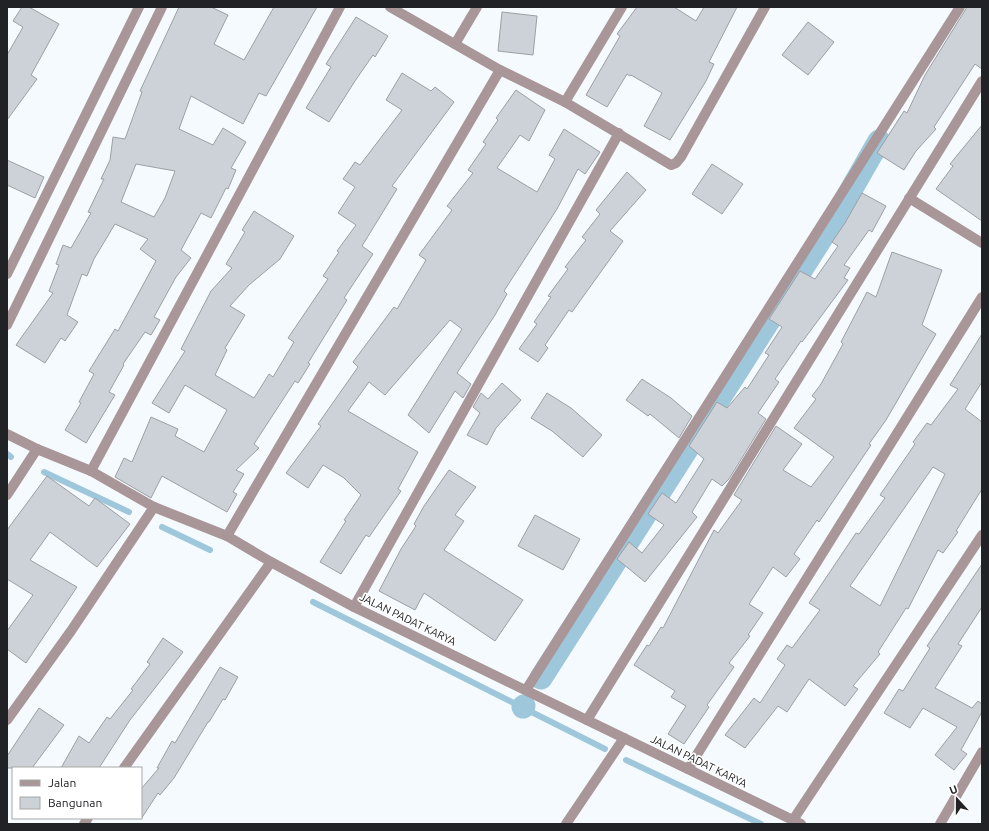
<svg xmlns="http://www.w3.org/2000/svg" width="989" height="831" viewBox="0 0 989 831" font-family="Ubuntu,sans-serif">
  <style>
    .lines { fill: none; stroke-linecap: round; stroke-linejoin: round }
    .stream { stroke: #9ec7db; stroke-width: 6 }
    .canal { stroke: #9ec7db; stroke-width: 23 }
    .building { fill: #cdd2d8; stroke: #9ba0a5; fill-rule: evenodd }
    .lane { stroke: #a99699; stroke-width: 10 }
    .street { stroke: #a99699; stroke-width: 10 }
    .labels { text-anchor: middle; dominant-baseline: central; stroke-width: 3.5; stroke-linejoin: round; paint-order: stroke }
    .street-label { font-size: 11px; fill: #212225; stroke: #fff }
  </style>
  <rect width="100%" height="100%" fill="#f5fafe"/>
  <g class="lines">
    <g class="stream">
      <path d="M7,454L11,457"/>
      <path d="M44,472L129,512"/>
      <path d="M162,527L210,550"/>
      <path d="M313,602L605,749"/>
      <path d="M626,760L761,824"/>
    </g>
    <g class="canal">
      <path d="M541,678L839,211L879,141"/>
      <path d="M523,707L524,706"/>
    </g>
  </g>
  <g class="building">
    <path d="M22,7H29L59,24L31,75L37,79L7,120V55L23,27L13,21Z"/>
    <path d="M179,7H211L228,15L214,44L244,60L274,7H317L266,96L259,93L243,124L191,96L179,129L213,145L223,128L246,142L231,168L236,170L228,189L226,188L211,218L201,213L181,250L191,258L176,277L154,317L160,320L151,335L145,332L123,364L124,365L109,392L115,395L86,443L65,430L81,403L79,402L94,374L89,371L115,329L118,331L156,261L140,249L148,239L115,224L94,259L87,276L82,274L67,315L78,322L65,341L61,338L45,363L16,345L53,293L49,291L59,265L56,264L63,245L71,248L91,213L88,212L104,179H101L110,160L113,137L125,139L142,92L140,91ZM136,164L175,171L165,198L154,217L121,202Z"/>
    <path d="M637,7H674L696,21L704,7H737L709,62L714,64L706,81L670,140L644,126L662,93L631,75L630,76L627,74L607,107L586,95L620,36L617,34Z"/>
    <path d="M967,7H982V69L975,64L934,127L936,129L916,151L904,170L877,153L904,111L907,113L925,75Z"/>
    <path d="M502,12L537,16L533,55L498,51Z"/>
    <path d="M356,17L388,36L375,57L373,55L355,81L329,122L306,108L331,67L326,64Z"/>
    <path d="M808,22L834,42L808,75L782,55Z"/>
    <path d="M402,73L431,91L435,87L454,102L392,186L397,189L362,246L373,254L344,298L347,300L308,363L310,364L298,383L295,381L254,444L259,448L236,470L244,474L233,492L237,494L227,512L162,476L151,498L115,477L124,458L132,462L151,417L178,429L175,436L204,452L227,410L185,385L169,413L152,403L185,351L181,349L211,291L232,268L226,264L245,232L242,230L254,211L294,236L280,259L249,285L230,306L245,315L225,348L227,350L215,375L254,398L269,374L273,377L294,342L288,338L328,279L323,276L339,252L337,251L356,225L338,213L355,187L343,179L355,162L360,165L402,110L386,100Z"/>
    <path d="M516,90L545,110L529,141L520,135L497,168L537,192L555,159L549,155L564,129L600,152L585,174L578,169L557,209L504,291L507,294L495,315L457,373L471,384L463,398L455,391L429,433L408,415L462,329L450,320L385,395L369,382L348,411L418,452L398,489L401,491L369,537L366,535L341,574L320,562L346,521L344,520L361,495L344,478L323,465L308,488L286,473L321,426L318,424L358,367L353,362L394,307L397,309L426,260L419,255L452,210L447,206L473,173L468,170L486,144L483,142L498,120L496,118Z"/>
    <path d="M982,125V221L936,189L953,166L950,164Z"/>
    <path d="M7,160L44,177L35,198L7,185Z"/>
    <path d="M712,164L743,184L722,214L692,194Z"/>
    <path d="M627,172L646,190L610,231L623,241L572,312L569,310L545,345L548,348L538,362L519,349L537,324L534,322L551,297L548,296L568,269L565,267L586,240L582,237L600,214L596,210Z"/>
    <path d="M862,193L886,206L872,232L869,230L844,265L850,268L844,278L848,280L802,342L801,341L775,379L779,382L758,413L766,419L729,479L722,486L712,479L692,512L697,517L645,582L617,559L629,542L642,553L664,525L648,514L662,493L676,503L704,459L689,446L717,402L727,408L745,387L747,389L769,355L765,353L782,327L769,319L800,271L815,279L838,246L832,242L845,223Z"/>
    <path d="M892,252L942,270L922,325L936,334L886,420L869,444L871,445L819,522L817,520L794,554L800,559L786,577L773,567L749,604L763,613L748,635L750,636L729,663L734,667L707,705L709,707L684,744L668,734L686,706L671,697L675,691L634,665L647,645L649,646L661,627L663,628L714,530L718,533L742,500L734,495L776,426L802,444L783,470L811,487L834,457L794,428L816,399L812,396L821,384L843,344L841,342L867,292L876,297Z"/>
    <path d="M982,334V382L965,409L982,422V489L956,531L958,532L943,553L938,550L908,609L906,608L878,652L880,654L853,686L858,689L845,706L809,679L787,712L778,706L745,748L725,735L754,698L760,703L785,665L777,659L787,645L792,648L820,610L809,603L856,533L859,534L885,498L880,495L915,444L913,442L927,423L931,425L958,389L950,385ZM933,467L945,474L880,606L850,586Z"/>
    <path d="M642,379L671,398L692,416L679,438L650,414L648,416L626,400Z"/>
    <path d="M502,383L521,400L496,428L487,445L467,435L480,413L473,407L481,393L488,399Z"/>
    <path d="M547,393L571,408L602,435L583,457L552,431L531,418Z"/>
    <path d="M449,470L476,487L455,515L464,521L444,550L523,600L495,641L424,593L415,610L379,591L401,549L416,526L414,524L424,506Z"/>
    <path d="M47,476L89,506L95,498L130,524L97,567L50,532L30,560L77,587L26,663L7,649V631L33,595L7,579V530Z"/>
    <path d="M535,515L580,539L563,570L518,546Z"/>
    <path d="M982,564V607L958,644L962,646L935,688L972,708L978,701L982,704V712L961,750L967,754L954,770L935,755L957,727L923,708L910,728L884,713L899,689L903,691L930,648L927,646Z"/>
    <path d="M163,638L183,652L130,720L99,768H61L79,736L89,743L107,717L110,719L133,690L131,689L150,664L147,662Z"/>
    <path d="M220,667L238,677L225,700L223,699L209,722H208L174,778L160,795L158,793L141,819V789L159,768H157L172,741L175,743Z"/>
    <path d="M39,708L64,725L32,768H7V756Z"/>
  </g>
  <g class="lines">
    <path class="lane" d="M526,690L960,7"/>
    <g class="street">
      <path d="M390,7L500,70L565,102L671,165L676,163L681,157L765,7"/>
      <path d="M455,44L477,7"/>
      <path d="M565,102L622,7"/>
      <path d="M909,198L982,243"/>
      <path d="M7,274L139,7"/>
      <path d="M7,325L162,7"/>
      <path d="M7,434L37,449L91,471L154,507L227,536L271,562L354,607L801,824"/>
      <path d="M91,471L340,7"/>
      <path d="M7,495L37,449"/>
      <path d="M227,536L500,70"/>
      <path d="M354,607L619,133"/>
      <path d="M7,720L71,631L154,507"/>
      <path d="M587,720L982,81"/>
      <path d="M124,768L271,562"/>
      <path d="M688,769L982,297"/>
      <path d="M793,820L982,535"/>
      <path d="M84,824L88,818"/>
      <path d="M566,824L624,738"/>
      <path d="M940,824L982,752"/>
    </g>
  </g>
  <g class="labels">
    <g class="street-label">
      <text transform="translate(408 619) rotate(26)">JALAN PADAT KARYA</text>
      <text transform="translate(699 761) rotate(26)">JALAN PADAT KARYA</text>
    </g>
  </g>
  <rect width="989" height="831" fill="none" stroke="#212225" stroke-width="16"/>
  <rect x="12" y="767" width="130" height="52" fill="#ffffff" stroke="#a6a7a8"/>
  <rect x="20" y="780" width="20" height="6" fill="#a99699" stroke="#a6a7a8"/>
  <text x="48" y="787" font-size="12" fill="#212225">Jalan</text>
  <rect x="20" y="797" width="20" height="12" fill="#cdd2d8" stroke="#a6a7a8"/>
  <text x="48" y="807" font-size="12" fill="#212225">Bangunan</text>
  <g transform="translate(957 799) rotate(339)" stroke="#ffffff" stroke-width="3" paint-order="stroke">
  <path d="M0-3L7 15L0 10L-7 15Z" fill="#212225"/>
  <text y="-6" font-size="11" font-weight="bold" text-anchor="middle" fill="#212225">U</text>
  </g>
</svg>
